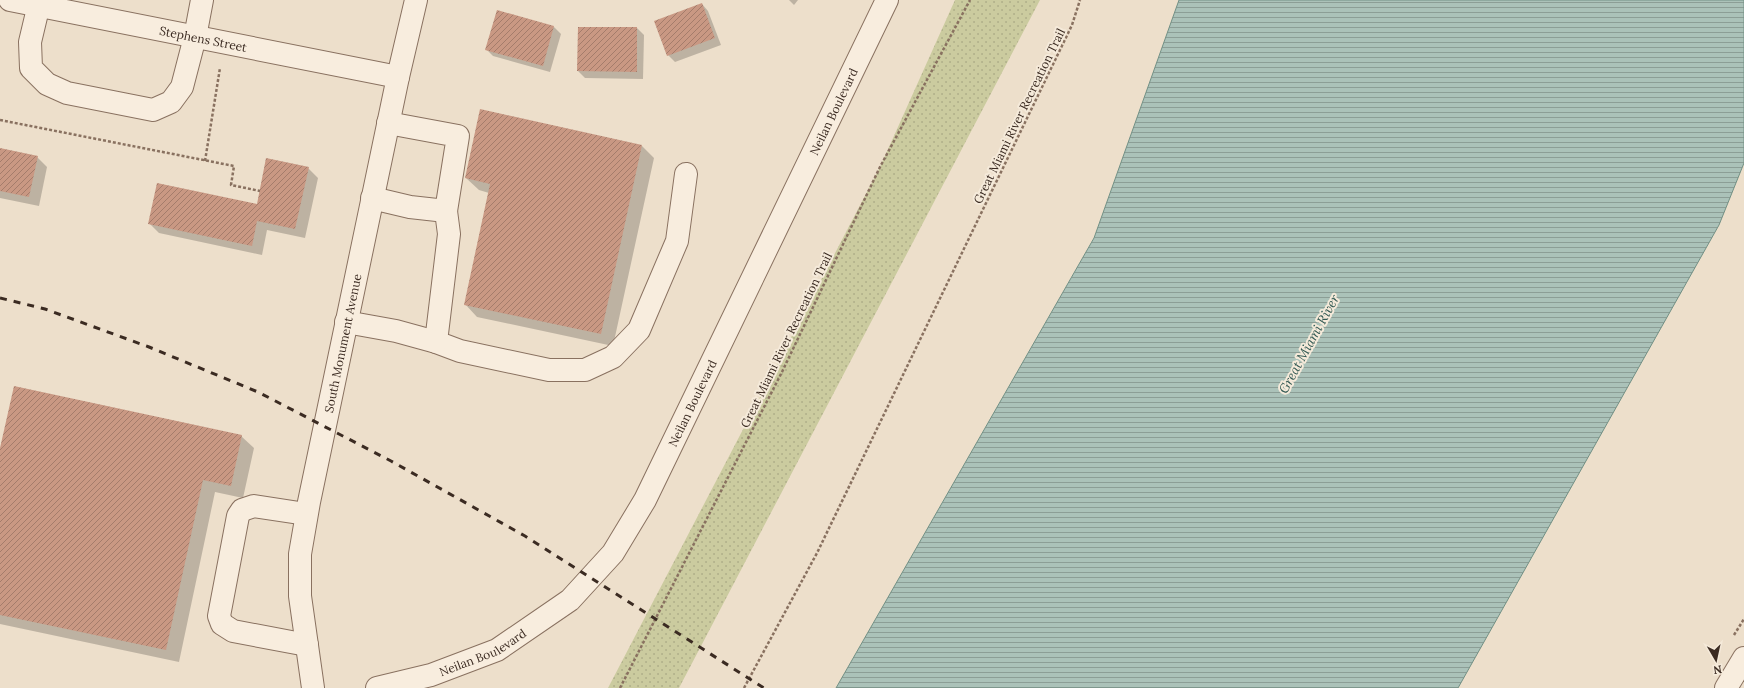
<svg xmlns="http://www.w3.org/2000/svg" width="1744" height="688" viewBox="0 0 1744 688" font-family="Lora,serif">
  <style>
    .grass { fill: url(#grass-dots) }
    .water { fill: url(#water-rules); stroke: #729085 }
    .shadow { fill: #0003 }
    .building { fill: url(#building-hatch) }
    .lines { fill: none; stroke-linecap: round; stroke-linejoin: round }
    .minor-casing { stroke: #897160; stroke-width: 24 }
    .path { stroke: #897160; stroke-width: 2.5; stroke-dasharray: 3 2; stroke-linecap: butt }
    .minor { stroke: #f8edde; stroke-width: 22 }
    .rail { stroke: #3b2b22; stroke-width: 3; stroke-dasharray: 7 7; stroke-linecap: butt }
    .labels { text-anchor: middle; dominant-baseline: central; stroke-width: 4; stroke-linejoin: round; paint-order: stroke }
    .street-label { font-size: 12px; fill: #3b2b22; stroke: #f5eada }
    .water-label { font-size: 13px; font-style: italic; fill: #325953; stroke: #f5eada }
  </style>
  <defs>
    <pattern id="grass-dots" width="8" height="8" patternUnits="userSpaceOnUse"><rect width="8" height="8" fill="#cbcb9f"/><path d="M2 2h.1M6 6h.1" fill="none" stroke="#afae89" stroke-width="1.8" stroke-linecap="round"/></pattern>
    <pattern id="water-rules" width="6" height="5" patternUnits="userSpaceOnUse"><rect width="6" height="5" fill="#abc2b9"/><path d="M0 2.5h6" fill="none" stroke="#8c9e96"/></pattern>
    <pattern id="building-hatch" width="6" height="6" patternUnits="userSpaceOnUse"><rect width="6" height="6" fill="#c99883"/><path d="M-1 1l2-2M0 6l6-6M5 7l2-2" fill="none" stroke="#a47c6b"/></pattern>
  </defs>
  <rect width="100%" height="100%" fill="#eddfcb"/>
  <path class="grass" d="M955,0H1040L679,688H608L880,167Z"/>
  <path class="water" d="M1179,0H1744V163L1719,225L1458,688H836L1094,238Z"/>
  <g class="shadow">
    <path d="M789,0H798L794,5Z"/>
    <path d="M702,4L708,11L721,45L675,62L668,55Z"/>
    <path d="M497,11L554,27L561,34L550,72L493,56L486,49Z"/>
    <path d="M637,28L644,35L643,79L585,78L578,71Z"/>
    <path d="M642,146L654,158L613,346L477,317L465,304L489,193L479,190L466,178Z"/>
    <path d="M0,149L37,157L47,167L39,206L0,198Z"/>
    <path d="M308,168L318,178L305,238L267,230L262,255L159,233L149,223L257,205Z"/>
    <path d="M241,436L254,448L243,498L215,492L179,662L0,624V453Z"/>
  </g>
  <g class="building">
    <path d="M702,3L715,38L667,56L654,21Z"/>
    <path d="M497,10L554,26L543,66L485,50Z"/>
    <path d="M578,27H637V72L577,71Z"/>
    <path d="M480,109L642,145L601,334L464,305L490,184L465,178Z"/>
    <path d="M0,148L38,156L29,197L0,191Z"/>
    <path d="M266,158L309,167L295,229L257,221L252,246L148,224L157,183L257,204Z"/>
    <path d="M14,386L242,435L231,486L203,480L166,650L0,615V448Z"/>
  </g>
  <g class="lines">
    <g class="minor-casing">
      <g id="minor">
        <path id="s1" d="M10,0L398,77"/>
        <path d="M40,0L30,42L31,68L47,84L67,93L153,110L171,102L182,87L195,37L202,0"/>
        <path d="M372,198L410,207L446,211L458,136L388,123"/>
        <path d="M446,211L449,234L436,342L460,351L549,370H585L613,357L639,330L677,241L686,174"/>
        <path d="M346,322L396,331L436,342"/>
        <path d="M306,514L254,506L242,510L238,516L219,616L222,624L233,631L307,645"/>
        <path id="s2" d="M313,688L300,596V554L309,502L398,77L416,0"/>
        <path id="s3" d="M377,688L431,675L497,650L570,600L613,553L645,500L887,0"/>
        <path d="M1726,688L1744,658"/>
      </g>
    </g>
    <g class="path">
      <path d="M0,120L234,166L231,185L260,191"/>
      <path d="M205,161L220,68"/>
      <path d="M1734,635L1744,619"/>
      <path d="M620,688L782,372L880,167L970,0"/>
      <path d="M744,688L817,553L1072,25L1080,0"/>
    </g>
    <use href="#minor" class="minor"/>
    <path class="rail" d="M0,298L45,309L149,347L258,392L391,461L525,536L764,688"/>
  </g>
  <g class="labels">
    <g class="street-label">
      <text stroke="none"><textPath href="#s1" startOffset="197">Stephens Street</textPath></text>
      <text stroke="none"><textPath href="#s3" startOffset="772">Neilan Boulevard</textPath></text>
      <text transform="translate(1019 116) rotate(-64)">Great Miami River Recreation Trail</text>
      <text transform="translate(786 340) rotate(-64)">Great Miami River Recreation Trail</text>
      <text stroke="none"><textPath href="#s2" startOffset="350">South Monument Avenue</textPath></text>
      <text stroke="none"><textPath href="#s3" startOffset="448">Neilan Boulevard</textPath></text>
      <text stroke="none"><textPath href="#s3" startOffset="112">Neilan Boulevard</textPath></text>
    </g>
    <g class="water-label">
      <text transform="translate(1309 344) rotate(-61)">Great Miami River</text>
    </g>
  </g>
  <g transform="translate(1716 660) rotate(171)" stroke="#f5eada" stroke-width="3" paint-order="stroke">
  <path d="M0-3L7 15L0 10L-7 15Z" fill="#3b2b22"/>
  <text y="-6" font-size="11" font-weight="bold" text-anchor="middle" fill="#3b2b22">N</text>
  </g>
</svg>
